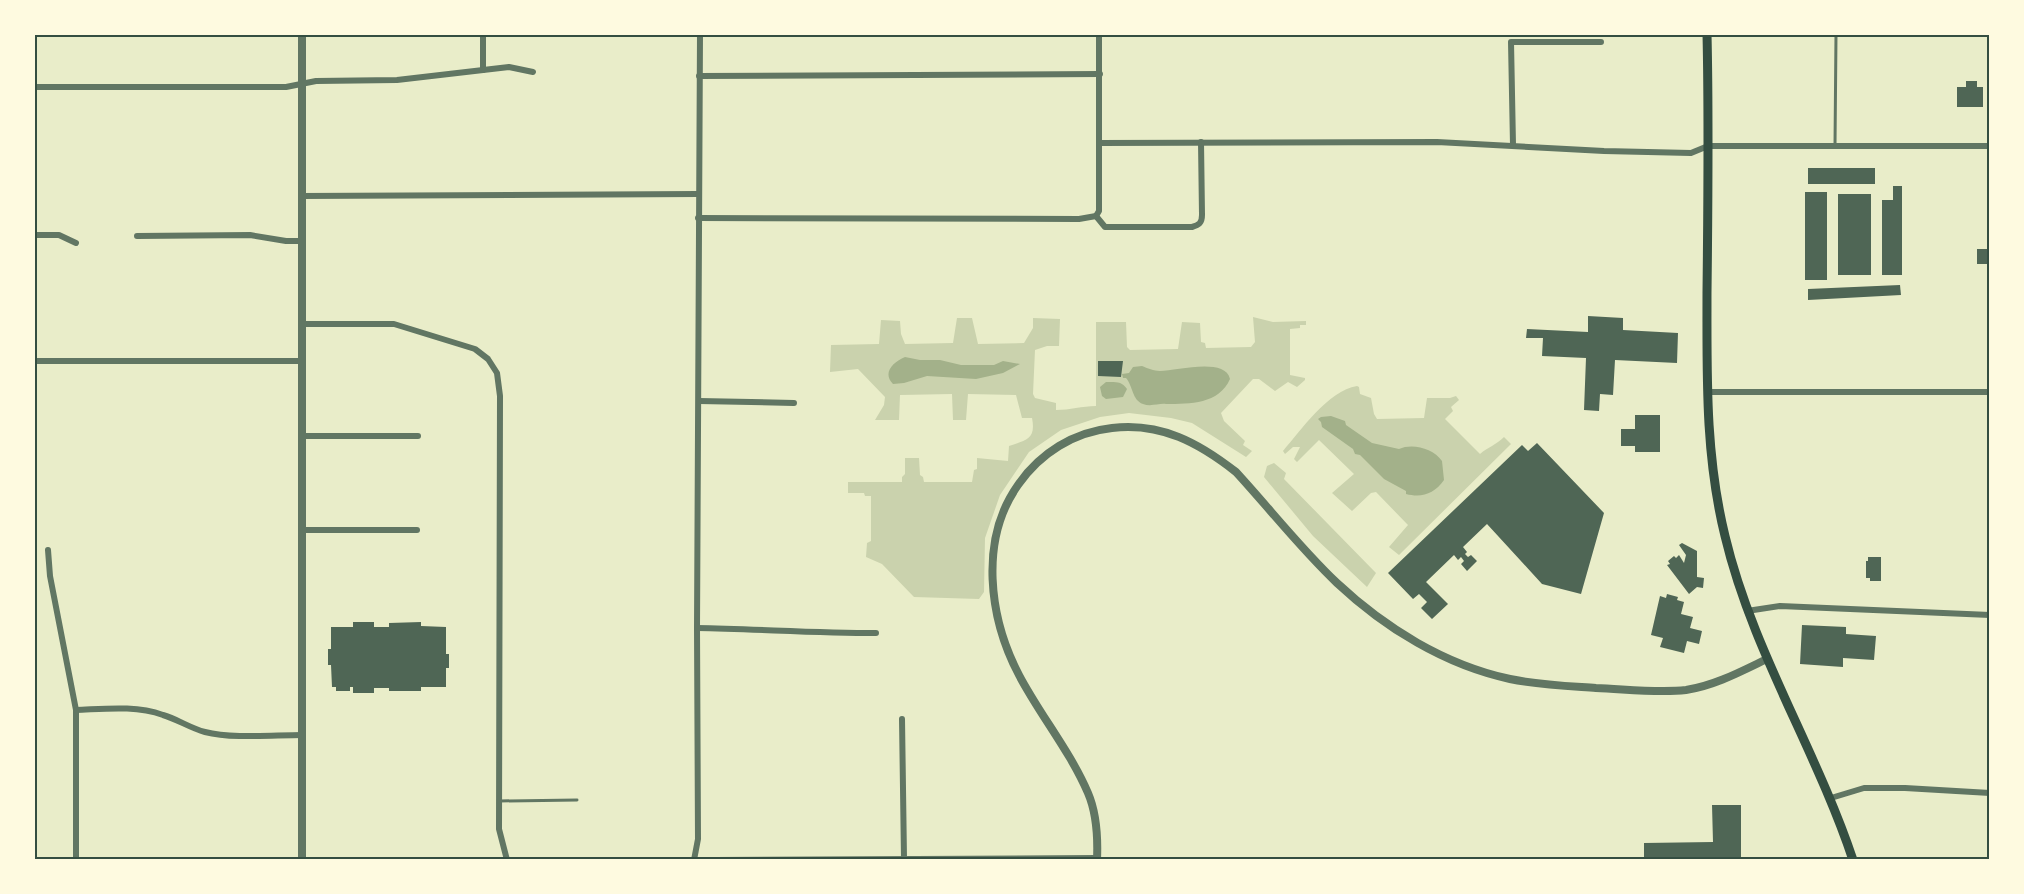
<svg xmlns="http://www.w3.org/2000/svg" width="2024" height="894" viewBox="0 0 2024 894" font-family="Jost,sans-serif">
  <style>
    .green { fill: #cad2ad }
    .water { fill: #a3b18a }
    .building { fill: #4f6655 }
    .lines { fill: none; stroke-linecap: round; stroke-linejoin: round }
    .service { stroke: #617663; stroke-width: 3 }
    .minor { stroke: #617663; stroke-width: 6 }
    .tertiary { stroke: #617663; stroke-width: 8 }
    .secondary { stroke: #344e41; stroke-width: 9 }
    .neatline { fill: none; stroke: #344e41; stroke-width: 2 }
  </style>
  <rect width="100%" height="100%" fill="#e9edc9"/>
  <g class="green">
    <path d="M1253,317L1273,322L1306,321V325H1300V328L1290,329V375L1305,378V380L1297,387L1288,382L1275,391L1259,379H1253L1221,413L1224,421L1245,441L1243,445L1252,451L1246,457L1192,423L1171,418L1129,413L1100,417L1061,430L1029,452L1000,495L985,538L984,592L979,599L914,597L882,564L866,557L867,543L871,541V496H865L864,493H848V482H902V477L905,474V458H919L920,475L923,477L924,482H972L974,470L977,469V458L1008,461L1009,446C1027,440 1036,439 1032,418H1022L1016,395L968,394L966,420H953L952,394L900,395L899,420H875L884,405L885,397L858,369L830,372L831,345L879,344L881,320L900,321L901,334L905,344L953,343L957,318H972L978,344L1024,343L1033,328V318L1060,319L1059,346H1047L1035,350L1033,394L1035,398L1056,403V410C1070,410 1082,406 1096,406V322H1126L1127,347L1130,350L1178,349L1182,322L1200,323L1201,342L1205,343L1206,348L1251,347L1255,342Z"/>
    <path d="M1357,386L1359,387L1360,394L1371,398L1374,414L1377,419L1424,418L1427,398H1450L1456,396L1459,400L1451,407L1453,411L1445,419L1480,454C1488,447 1496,445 1504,437L1511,444L1399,555L1389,547L1408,525L1376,492L1371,493L1352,511L1332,493L1354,474L1319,440L1297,462L1294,459L1300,447H1293L1285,454L1283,451C1301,430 1328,391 1357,386Z"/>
    <path d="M1274,463L1286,473L1284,479L1376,573L1367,587L1313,536L1264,477L1267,466Z"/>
  </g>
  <g class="water">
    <path d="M905,357L920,360H940L961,365H994L1003,361L1020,364L1003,373L976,379L927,376L904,383L893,384C882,373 893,362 905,357Z"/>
    <path d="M1142,366C1147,368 1154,371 1160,371C1176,371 1225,357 1230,379C1219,404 1190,404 1166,404C1159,403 1151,407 1143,404C1132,400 1133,386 1126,378H1123L1122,374L1129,373L1133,367Z"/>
    <path d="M1106,382C1115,382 1122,381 1127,389L1123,397L1106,399L1102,396L1100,387Z"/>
    <path d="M1331,416L1345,421L1346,425L1372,443L1399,449C1412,443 1433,448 1442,461L1444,480C1434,494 1422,498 1406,494V491L1384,479L1360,455L1355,454L1353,449L1322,427L1321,422L1318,419L1321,417Z"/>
  </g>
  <g class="building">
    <path d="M1966,81H1977V87H1983V107H1957V87H1966Z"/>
    <rect x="1808" y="168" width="67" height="16"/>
    <path d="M1893,186H1902V275H1882V200H1893Z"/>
    <rect x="1805" y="192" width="22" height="88"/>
    <rect x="1838" y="194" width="33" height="81"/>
    <rect x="1977" y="249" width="13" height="15"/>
    <path d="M1900,285L1901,295L1808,300V289Z"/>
    <path d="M1588,316L1623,318V330L1678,333L1677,363L1615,360L1613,395L1600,394L1599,411L1584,410L1586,358L1542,356L1543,338H1526L1527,329L1588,332Z"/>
    <path d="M1098,361H1123L1121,377L1098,376Z"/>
    <path d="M1635,415H1660V452H1635V446H1621V429H1635Z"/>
    <path d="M1537,443L1604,513L1581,594L1542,584L1487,524L1463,547L1467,552L1465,554L1468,557L1471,555L1477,561L1467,571L1461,564L1464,561L1461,557L1458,560L1454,555L1426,582L1448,604L1432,619L1421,608L1427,602L1419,594L1413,599L1388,573L1522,445L1528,451Z"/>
    <path d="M1682,543L1697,551V577L1704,578L1703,588L1697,587L1689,594L1667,565L1670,564L1668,561L1674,556L1676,558L1679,555L1684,563L1686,555L1679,545Z"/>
    <path d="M1868,557H1881V581H1870V578H1866V561H1868Z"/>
    <path d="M1667,594L1678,597L1677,600L1684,602L1681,614L1693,617L1690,628L1702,631L1699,644L1687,641L1684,653L1660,647L1663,638L1651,635L1660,596L1666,598Z"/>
    <path d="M353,622H374V627H389V623L421,622V626L446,627V654H449V668H446V687H421V691H389V688H374V693H353V687H350V691H336V687H332L331,665H328V649H331V627H353Z"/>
    <path d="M1802,625L1846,627V634L1876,636L1874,660L1843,658V667L1800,664Z"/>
    <path d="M1712,805H1741V860H1644V843L1713,842Z"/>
  </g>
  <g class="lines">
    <g class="service">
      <path d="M1835,145L1836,34"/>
      <path d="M499,801L577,800"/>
    </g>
    <g class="minor">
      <path d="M483,34V70"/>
      <path d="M699,76L1100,74"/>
      <path d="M34,87H286L316,81L397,80L509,67L533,72"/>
      <path d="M1100,143L1437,142L1604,151L1691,153L1708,146H1990"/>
      <path d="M1513,145L1511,42H1601"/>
      <path d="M301,196L698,194"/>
      <path d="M1096,216L1105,227H1192C1199,225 1202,223 1202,215L1201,142"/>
      <path d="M1096,216L1099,211V34"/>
      <path d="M698,218L1079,219L1096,216"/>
      <path d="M34,235H59L76,243"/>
      <path d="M137,236L250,235L286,241H301"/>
      <path d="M301,324H394L475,349L488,359L497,373L500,396L499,829L507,860"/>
      <path d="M34,361H302"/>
      <path d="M1707,392H1990"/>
      <path d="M699,401L794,403"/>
      <path d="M301,436H418"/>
      <path d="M301,530H417"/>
      <path d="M48,550L50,576L76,710V860"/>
      <path d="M1747,611L1780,606L1990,615"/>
      <path d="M697,628C757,629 816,633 876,633"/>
      <path d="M76,710C104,709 135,705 163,715C177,719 190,728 205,732C232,739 273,735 302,735"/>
      <path d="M902,719L904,858"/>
      <path d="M1831,798L1864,788H1905L1990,793"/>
      <path d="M694,860L698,839L697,628L700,34"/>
      <path d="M715,860L1097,858"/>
    </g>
    <g class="tertiary">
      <path d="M302,34V860"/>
      <path d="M1097,860C1098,837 1097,814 1088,793C1070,751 1040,715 1019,675C989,618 979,540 1018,485C1040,453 1074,432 1112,428C1161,422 1199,443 1236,472C1270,509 1301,549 1337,583C1385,628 1445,665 1510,679C1538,685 1567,686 1596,688C1625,689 1657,693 1686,690C1714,686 1742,671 1767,659"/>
    </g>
    <path class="secondary" d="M1707,34C1709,121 1708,207 1707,293C1707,375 1705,455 1725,536C1752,650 1816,749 1853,860"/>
  </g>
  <rect width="2024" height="894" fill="none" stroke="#fefae0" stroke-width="72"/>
  <rect x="36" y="36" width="1952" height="822" class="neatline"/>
</svg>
